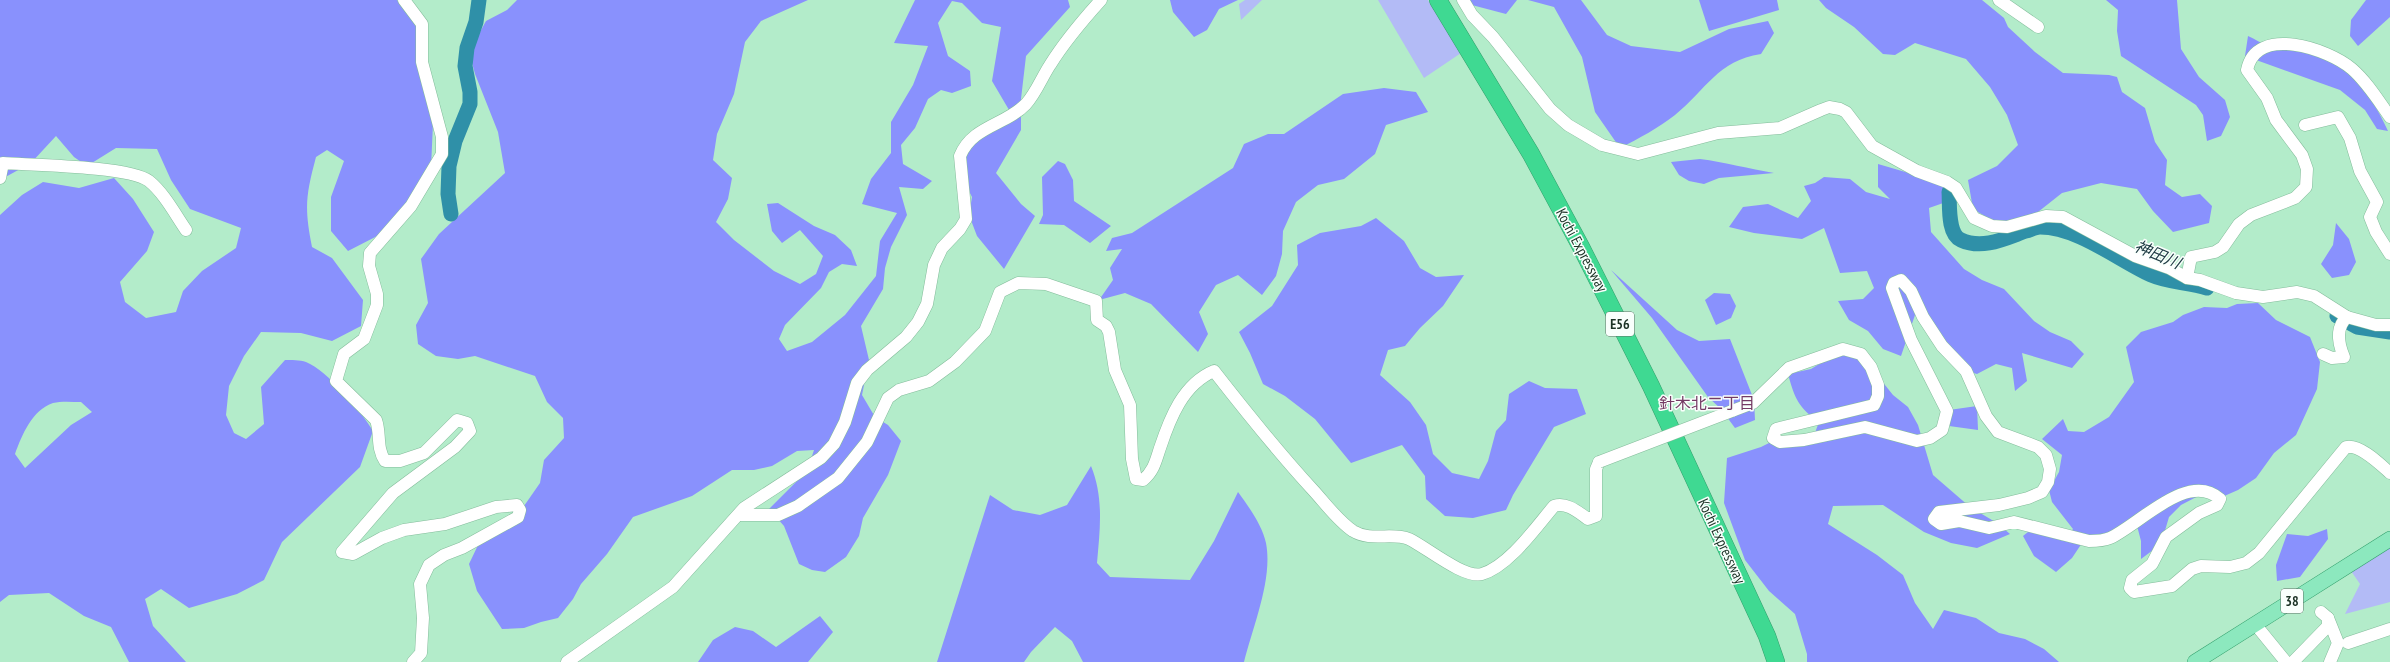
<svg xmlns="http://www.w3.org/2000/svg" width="2390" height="662" viewBox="0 0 2390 662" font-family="'PT Sans Narrow','Noto Sans JP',sans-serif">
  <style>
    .green { fill: #b3bbf6 }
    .forest { fill: #8991fd; fill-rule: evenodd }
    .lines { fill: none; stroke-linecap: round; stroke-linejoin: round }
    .river { stroke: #2f90a8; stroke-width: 15 }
    .minor-casing { stroke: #84bc9b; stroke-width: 13 }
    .major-casing { stroke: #339f6c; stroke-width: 16 }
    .highway-casing { stroke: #339f6c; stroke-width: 18 }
    .minor { stroke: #fff; stroke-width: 12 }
    .major { stroke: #8ce8be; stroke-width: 15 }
    .highway { stroke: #3fd992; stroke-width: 17 }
    .minor-bridge-casing { stroke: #84bc9b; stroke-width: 13; stroke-linecap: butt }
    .minor-bridge { stroke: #fff; stroke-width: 12 }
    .labels { text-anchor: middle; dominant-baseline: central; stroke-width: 3; stroke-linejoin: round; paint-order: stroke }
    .shield { fill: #f9fffc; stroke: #5e7066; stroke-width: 1 }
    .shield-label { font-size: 14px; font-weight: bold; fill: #1c3326 }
    .street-label { font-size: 15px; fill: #1c3326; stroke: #f9fffc }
    .water-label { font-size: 16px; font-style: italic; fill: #203d45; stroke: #f9fffc }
    .neighbourhood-label { font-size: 16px; fill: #753b65; stroke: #f9fffc }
  </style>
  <rect width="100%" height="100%" fill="#b3ecca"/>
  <g class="green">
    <path d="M1245,0H1262L1241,20L1239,4Z"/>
    <path d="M1378,0H1428L1461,53L1424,78Z"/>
    <path d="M2390,545V602L2345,614L2360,584L2351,571Z"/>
  </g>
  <g class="forest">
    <path d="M0,0H397L416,21L433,123L431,168L385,232L348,251L331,231V197L344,161L327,150L316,157C306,195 304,207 312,247L332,258L363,300L361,326L332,341L301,333L261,332L244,356L229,386L226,415L234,433L246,439L264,424L261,387L285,360C291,360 300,360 306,362C327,370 362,412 373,431L360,467L282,542L264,580L237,594L189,608L161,589L145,599L153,626L186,662H129L111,627L84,616L49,593L9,595L0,602V215L22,195L43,182L79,188L114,178L133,199L154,232L147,251L120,282L125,302L146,318L176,312L183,291L202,271L236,248L241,228L190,209L171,180L157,149L116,148L87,166L74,157L56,136L31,163L0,180ZM81,402L92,412L71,425L25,468L15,454C22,435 32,410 53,403C61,401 72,402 81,402Z"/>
    <path d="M517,0H808L761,21L745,42L734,94L717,134L713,160L732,178L728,199L716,222L734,240L774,271L800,284L816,274L823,256L800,230L782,243L772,231L767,204L778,203L814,226L835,235L851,250L857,266L842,264L829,272L821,288L785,325L779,339L787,351L812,342L845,315L876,276L880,241L897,213L862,204L871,179L891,153V122L913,85L928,46L894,43L915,0H1068L1070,7L1026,56L1021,99V130L996,173L1021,204L1035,216L1004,269L977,236L969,215L972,197L958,170L972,139L1012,115L992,81L1001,27L982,23L962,3L952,1L938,23L948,56L970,71L971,86L952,93L941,90L928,99L915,128L901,145L903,164L932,181L923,189L899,187L907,215L891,247L885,268L883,289L861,326L869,360L862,395L875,417L888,425L901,441L888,475L863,518L859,536L846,557L825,572L812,570L799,564L784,526L769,509L807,471L814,450L797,451L772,466L754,470H732L692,496L633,517L607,554L581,584L573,599L558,618L541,622L524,628L502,629L477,591L469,564L480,541L524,506L540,483L544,460L564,438L563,418L547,402L535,376L475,356L458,359L436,356L418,344L416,325L428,303L421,259L439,234L505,173L498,132L475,74L469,52L486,21L507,10Z"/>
    <path d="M1170,0H1238L1219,9L1207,30L1194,37L1173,12Z"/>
    <path d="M1465,0H1517L1506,14L1468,4Z"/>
    <path d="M1528,0H1581L1607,35L1631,46L1680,52L1729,29L1768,21L1774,33L1761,54C1717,61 1707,89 1675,115C1658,128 1640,138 1620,148L1595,112L1582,57L1554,7Z"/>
    <path d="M1699,0H1777L1779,10L1709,31Z"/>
    <path d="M1819,0H1982L2004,18L2008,27L2035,52L2063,73L2109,75L2117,77L2122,92L2145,108L2155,142L2167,160L2165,185L2182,197L2200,194L2212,206L2209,223L2173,232L2153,211L2137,189L2101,183L2062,193L2029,219L1995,222L1973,209L1968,180L1997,166L2018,145L2007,115L1990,87L1966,59L1915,43L1895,55L1883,54L1854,27L1826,8Z"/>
    <path d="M2106,0H2177L2181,49L2199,77L2225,100L2230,117L2221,136L2207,141L2203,115L2196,105L2121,56L2117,31L2118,10Z"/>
    <path d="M2366,0H2390V17L2358,46L2350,36L2351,20Z"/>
    <path d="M2248,36C2255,39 2262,44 2270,46C2281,48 2292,47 2303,50C2346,60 2371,93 2388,131L2377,129L2365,110L2340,90L2245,56Z"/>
    <path d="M1384,88L1416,92L1428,112L1386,125L1375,154L1344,179L1318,185L1296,202L1283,231L1282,254L1276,276L1262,295L1238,275L1216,285L1199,312L1208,334L1198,352L1151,304L1125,293L1099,300L1113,280L1110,268L1122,249L1106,251L1112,238L1132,233L1233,168L1244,144L1268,134H1284L1343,94Z"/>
    <path d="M1700,159C1725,162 1749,169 1774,173L1719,178L1704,184L1689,181L1679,175L1671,162Z"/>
    <path d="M1058,161L1065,164L1073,180L1074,201L1111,226L1090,243L1064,225L1039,224L1043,215L1042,177Z"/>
    <path d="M1878,164L1943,183L1949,201L1929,208L1931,232L1964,269L1982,280L2004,289L2034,321L2050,332L2071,341L2084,354L2072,368L2022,353L2027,381L2015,391L2012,368L1996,364L1977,374L1963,370L1960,356L1947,347L1915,315L1901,356L1883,349L1868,331L1849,320L1838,301L1863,299L1874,288L1867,271L1840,273L1824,228L1802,239L1754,233L1729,227L1743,207L1768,204L1798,218L1811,201L1804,186L1815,183L1824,177L1850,179L1866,192L1890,199L1878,187Z"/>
    <path d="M1376,218L1404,241L1420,268L1436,277L1464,275L1443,306L1420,328L1405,346L1388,350L1380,375L1410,402L1426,425L1433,454L1452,473L1479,479L1488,461L1496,431L1506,420L1509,394L1529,381L1545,388L1577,389L1586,414L1554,427L1513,495L1506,510L1473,518L1445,516L1426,499L1425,476L1402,445L1351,463L1315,419L1285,396L1263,384L1250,353L1239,332L1272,306L1298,265L1297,245L1320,233L1361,226Z"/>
    <path d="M2336,223L2349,239L2356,262L2349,275L2332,278L2321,264L2333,245Z"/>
    <path d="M1611,270L1677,330L1699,341L1730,339L1754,400L1755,420L1735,428L1721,409L1708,397L1652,318Z"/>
    <path d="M1714,293L1730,294L1736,306L1731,318L1716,325L1705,300Z"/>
    <path d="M2258,303L2276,320L2310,337L2320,362L2317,389L2296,435L2274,453L2256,478L2238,490L2222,497L2202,494L2181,505L2169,517L2161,544L2141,559V541L2135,518L2118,536L2082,543L2072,558L2056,572L2034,556L2023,536L2033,528L2063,541L2073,529L2052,502L2049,490L2059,472L2062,455L2042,439L2063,419L2068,431L2084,432L2109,417L2134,382L2126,347L2141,332L2173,322L2183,315L2204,307L2227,308L2237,304Z"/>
    <path d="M1851,350L1881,380L1893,395L1908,407L1918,425L1933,475L1970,507L1997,523L2010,534L1977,548L1951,543L1924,532L1883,505L1833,506L1828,524L1877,555L1903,575L1915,603L1933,629L1944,610L1976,618L1999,633L2025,639L2044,649L2059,662H1807V654L1795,614L1769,591L1745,560L1724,503L1727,458L1761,447L1779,438H1813L1819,422C1798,407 1795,399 1788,374L1811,369L1829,358Z"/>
    <path d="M1977,406L1978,430L1949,426L1942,411Z"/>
    <path d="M1091,466C1104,498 1100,529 1097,563L1110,577L1190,580L1214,541L1238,492C1249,507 1262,525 1266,543C1273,579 1253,626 1244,662H1083L1072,641L1055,627L1031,652L1024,662H937L990,495L1013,510L1040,515L1067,505Z"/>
    <path d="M2327,529L2328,539L2300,577L2277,581L2276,565L2287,534L2308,536Z"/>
    <path d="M820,616L833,632L808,662H698L713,640L735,627L753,631L776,647Z"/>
  </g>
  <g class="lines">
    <g class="river">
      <path d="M1949,192C1950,205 1947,234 1961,240C1983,250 2006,238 2026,231C2030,230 2036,227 2040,227C2078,227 2118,260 2151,275C2169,283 2188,282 2207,288"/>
      <path d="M451,214L448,194L449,166L455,141L470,104V92L465,66L467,48L476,22L479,0"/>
      <path d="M2337,316L2357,327L2390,332"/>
    </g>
    <g class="minor-casing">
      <g id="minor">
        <path d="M404,0L422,24V62L442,137V154L411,206L370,253L369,266L377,294V305L364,339L344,354L336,381L376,420C381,434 376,447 385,461H400L424,453L457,420L467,423L470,431L455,447L393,493L342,552L353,554L382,538L404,530L445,524L496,507L517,505L520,510L518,517L462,548L444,555L429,565L420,584L423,618L421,653L413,662"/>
        <path d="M1463,0L1472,15L1493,37L1550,109L1568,125L1602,145L1638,154L1718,133L1780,128L1821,110L1829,107L1840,109L1846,112L1872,146L1917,171L1947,182L1956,188L1974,218L1992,226L2007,227L2046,216L2063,217L2135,256L2169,268L2187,278L2200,280L2236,293L2263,297L2297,292L2314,296L2347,317L2376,325H2390"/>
        <path d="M1999,0L2038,27"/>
        <path d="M2305,125L2338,117L2350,138L2360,171L2377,202L2370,217L2376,232L2390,254"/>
        <path d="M0,178L3,163C31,165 130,166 149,181C164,193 175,214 186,230"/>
        <path d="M2187,278L2191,257L2215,252L2223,247L2239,224L2251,215L2295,198L2306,187L2307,169L2302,155L2276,120L2267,98L2247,70C2256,24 2329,49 2352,69C2367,82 2378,100 2390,117"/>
        <path d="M2323,354L2332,358L2344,357C2338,343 2335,328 2347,317"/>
        <path d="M1732,411L1753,403L1789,368L1843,349L1861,354L1871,367L1878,385V396L1874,405L1776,429L1773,438L1780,442L1804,440L1865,427L1917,441L1930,438L1942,430L1947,411L1911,340L1892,288L1894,283L1901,280L1911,291L1923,317L1942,346L1966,371L1986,416L1998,432L2038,447L2046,455L2050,469L2048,482L2042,492L2028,498L1999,505L1939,512L1934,519L1941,524L1959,521L1989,528L2014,522L2089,541C2096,541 2103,541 2110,538C2139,525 2188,470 2220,499L2217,505L2199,513L2166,537L2152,564L2132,580L2130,588L2134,592L2172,586L2192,569L2201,566L2230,567L2246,563L2259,553L2346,447C2360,444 2380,464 2390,473"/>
        <path d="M739,515H778L798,506L838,478L867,442L888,398L899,390L929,381L955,362L985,331L1000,292L1018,283L1046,284L1096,301L1097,320L1106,326L1109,332L1115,370L1130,405L1132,459L1136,479L1143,480C1154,471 1156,460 1160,448C1170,418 1183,384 1214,371C1246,412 1278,452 1313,490C1325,503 1338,521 1353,531C1371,542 1392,532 1409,539C1426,547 1464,579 1482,574C1509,566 1536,527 1554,506C1567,502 1578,512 1588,519L1596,516V469L1599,462"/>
        <path d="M2328,618L2338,643L2330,662"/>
        <path d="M2255,624L2286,662"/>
        <path d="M2348,643L2390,629"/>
        <path d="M567,662L673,587L744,508L821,458L834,444L845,422L857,383L867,370L906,337L918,322L927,304L934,265L942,248L960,229L966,219L960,156C972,126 1006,125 1026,104C1036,93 1042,77 1050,65C1065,41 1082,21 1101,0"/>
        <path d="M2293,662L2328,626V618L2321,612"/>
      </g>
    </g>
    <g class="major-casing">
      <path id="major" d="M2195,662L2390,539"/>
    </g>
    <g class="highway-casing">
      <path id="highway" d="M1438,0L1531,154L1581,247L1651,386L1767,636L1776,662"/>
    </g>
    <use href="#minor" class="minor"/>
    <use href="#major" class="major"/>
    <use href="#highway" class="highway"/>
    <g class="minor-bridge-casing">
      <path id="minor-bridge" d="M1599,462L1732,411"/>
    </g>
    <use href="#minor-bridge" class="minor-bridge"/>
  </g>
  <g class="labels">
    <g class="shield">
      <rect x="1606" y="312" width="28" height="24" rx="3"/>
      <rect x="2281" y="589" width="22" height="24" rx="3"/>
    </g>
    <g class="shield-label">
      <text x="1620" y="324">E56</text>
      <text x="2292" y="601">38</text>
    </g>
    <g class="street-label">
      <text transform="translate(1582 250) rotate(62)">Kochi Expressway</text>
      <text transform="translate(1722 541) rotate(65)">Kochi Expressway</text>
    </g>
    <g class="water-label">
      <text transform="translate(2158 254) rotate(23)">神田川</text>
    </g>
    <g class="neighbourhood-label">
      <text x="1707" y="403">針木北二丁目</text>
    </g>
  </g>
</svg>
